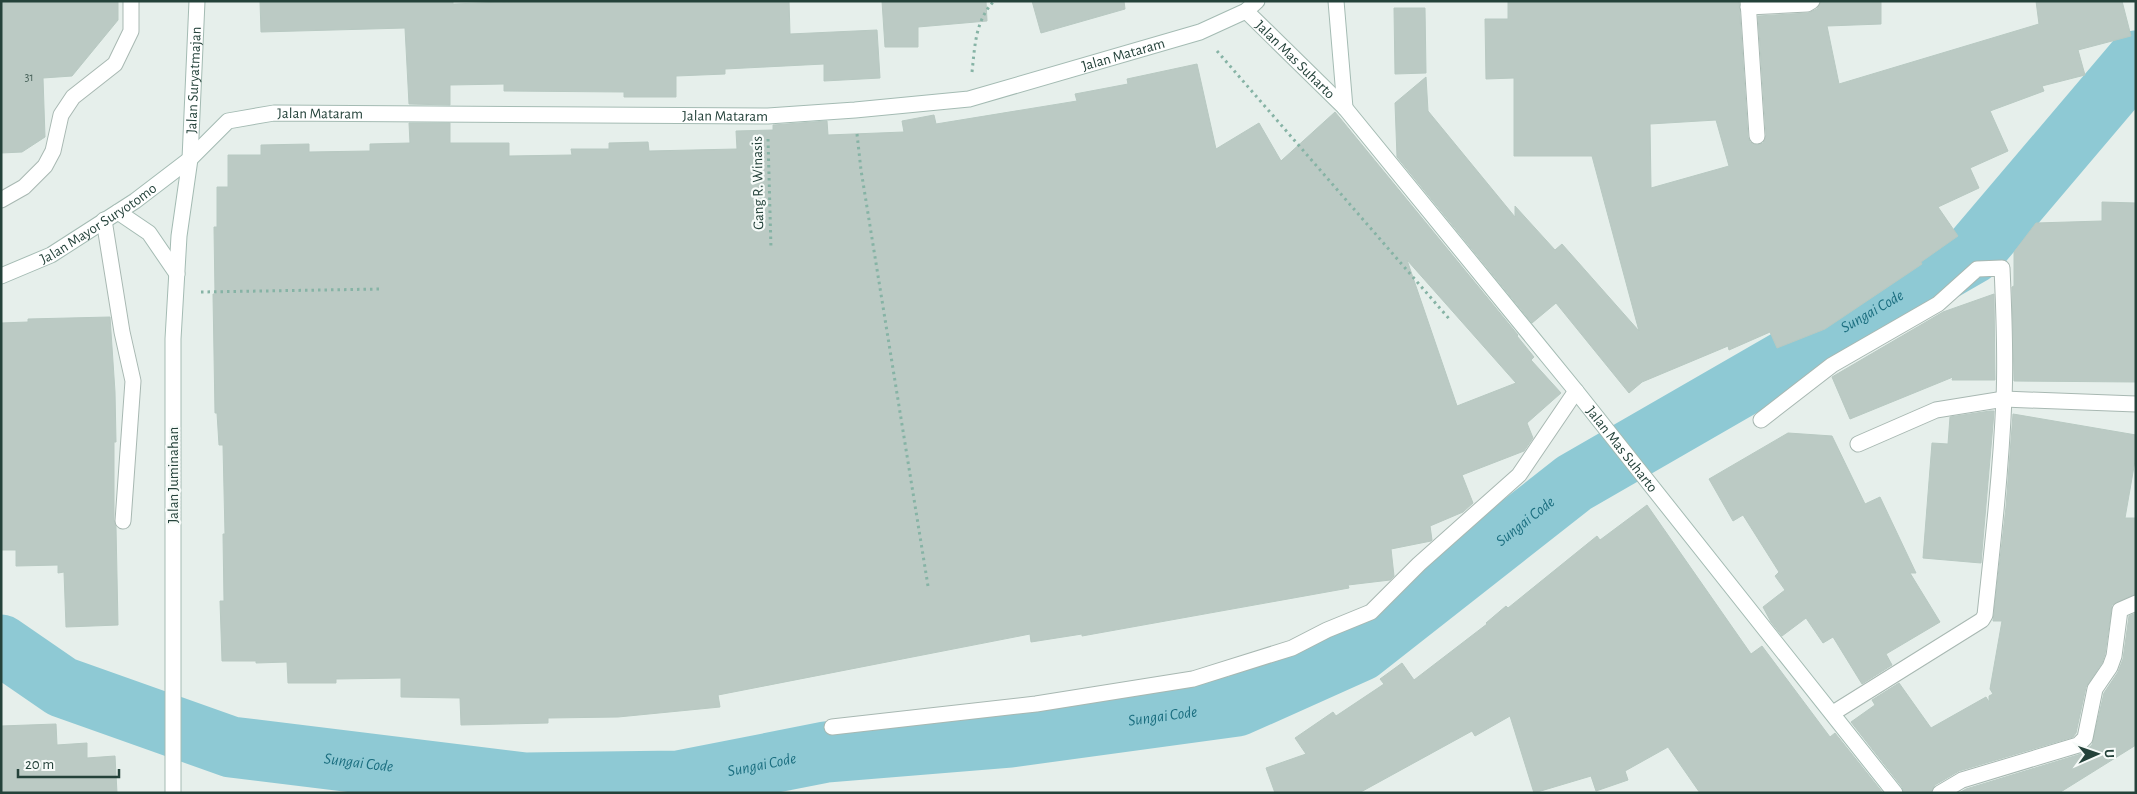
<svg xmlns="http://www.w3.org/2000/svg" width="2137" height="794" viewBox="0 0 2137 794" font-family="'Alegreya Sans',sans-serif">
  <style>
    .lines { fill: none; stroke-linecap: round; stroke-linejoin: round }
    .river { stroke: #8ec9d4; stroke-width: 61 }
    .building { fill: #bbcac4; stroke: #b8c9c2; fill-rule: evenodd }
    .lane-casing { stroke: #a8b8b2; stroke-width: 17 }
    .street-casing { stroke: #a8b8b2; stroke-width: 17 }
    .secondary-casing { stroke: #a4bbb3; stroke-width: 17 }
    .path { stroke: #86b3a5; stroke-width: 3; stroke-dasharray: 2.5 4; stroke-linecap: butt }
    .lane { stroke: #fff; stroke-width: 15 }
    .street { stroke: #fff; stroke-width: 15 }
    .secondary { stroke: #fff; stroke-width: 15 }
    .labels { text-anchor: middle; dominant-baseline: central; stroke-width: 4.5; stroke-linejoin: round; paint-order: stroke }
    .number-label { font-size: 12px; fill: #4a645c }
    .street-label { font-size: 15px; fill: #24423a; stroke: #f7fbf9 }
    .water-label { font-size: 16px; font-style: italic; fill: #1c6f80; stroke: #f7fbf9 }
  </style>
  <rect width="100%" height="100%" fill="#e6efeb"/>
  <g class="lines">
    <path class="river" id="s1" d="M1,645L62,687L231,747L525,783L679,781L826,752L1010,737L1237,706L1360,651L1574,483L1973,253L2136,61"/>
  </g>
  <g class="building">
    <path d="M1,1H118V20L72,76L43,78L45,137L22,152L1,153Z"/>
    <path d="M260,1H453V4L530,1H789L790,34L877,30L880,78L824,81V64L725,69V74L676,76V97H624V92L504,91V84L450,85V105L409,104L405,28L261,32Z"/>
    <path d="M882,1H986L987,21L918,27V47H885Z"/>
    <path d="M1032,1H1124L1125,9L1041,33Z"/>
    <path d="M1508,1H1739L1748,137L1750,142L1757,145L1763,143L1766,135L1758,16L1808,13L1817,9L1821,1H1881V24L1827,26L1839,84L2039,24L2036,1H2122L2131,36L2078,50L2085,75L2042,86L2044,91L1990,111L2008,151L1970,168L1979,188L1938,207L1958,236L1921,262L1922,264L1825,329L1777,348L1770,332L1729,350L1728,346L1642,382L1629,393L1556,303L1532,323L1397,157L1395,103L1426,77L1428,111L1515,217V206L1555,250L1562,244L1639,331L1592,156H1514V78L1486,79L1485,19H1508ZM1716,120L1729,166L1651,188L1650,124Z"/>
    <path d="M1394,8H1425L1426,73L1395,74Z"/>
    <path d="M1197,64L1216,149L1259,123L1281,161L1335,112L1518,335L1517,336L1534,357L1531,360L1561,393L1527,423L1533,438L1524,451L1462,475L1473,503L1463,512L1430,526L1432,540L1431,541L1391,549L1394,576L1390,580L1348,585L1349,588L1082,636V634L1031,642L1030,634L718,695L720,707L618,717L548,718V723L461,725L460,698L401,697V678L336,679V683H288L287,662L256,663V661H222L220,601H224L223,534H225L223,445H219L217,413H215L213,294H215L214,227H217V187H228V155H261V145L309,144V152L370,151V144L410,143L409,123H450V143H509V156L572,155L571,149H609V143L648,142L649,151L737,149L736,131L773,130V125L827,121L828,135L904,132L902,121L934,115L936,124L1077,101L1075,94L1128,84L1127,79ZM1407,260L1516,383L1457,406Z"/>
    <path d="M2102,202L2136,203V382L2014,381L2012,287L2014,286V252L2036,223L2102,221Z"/>
    <path d="M1994,294L1995,380H1952L1953,377L1850,419L1832,377L1943,312Z"/>
    <path d="M110,317L115,392L116,442H114V520L116,527L118,625L66,627L64,572L58,573V565L16,566V550H1V323L28,322V319Z"/>
    <path d="M1990,411H1994L1993,424L1981,563L1923,558L1932,443L1948,444L1950,417Z"/>
    <path d="M2013,414L2136,435V455L2125,518H2136V594L2112,605L2105,654L2102,663L2086,687L2076,733L2073,737L1959,771L1935,785L1931,793H1904L1902,787L1851,722L1875,705L1872,700L1899,683L1931,728L1986,697L1989,702V696L1993,694L1990,689L2002,621H1993L2006,507Z"/>
    <path d="M1788,433L1832,436L1865,504L1880,497L1916,573H1910L1940,622L1886,654L1892,665L1862,684L1833,637L1823,643L1806,618L1782,636L1771,622L1763,607L1785,590L1775,576L1779,572L1743,515L1733,521L1709,479Z"/>
    <path d="M1647,505L1751,654L1762,646L1830,737L1835,733L1883,793H1700L1668,747L1625,771L1628,780L1596,791L1591,776L1534,793L1510,716L1475,736L1472,731L1359,793H1275L1266,768L1306,754L1295,738L1333,712L1336,716L1384,684L1380,679L1402,663L1414,680L1487,624L1486,623L1506,606L1508,608L1597,536L1600,540Z"/>
    <path d="M2136,613V745L2059,793H1959L1966,789L2081,754L2092,745L2104,693L2118,672L2123,659L2129,616Z"/>
    <path d="M56,724L57,745L87,743V758L115,756L117,793H1V726Z"/>
  </g>
  <g class="lines">
    <g class="lane-casing">
      <path id="lane" d="M1,200L24,187L45,166L53,151L61,115L73,97L115,64L131,31V1"/>
    </g>
    <g class="street-casing">
      <g id="street">
        <path d="M1748,1L1757,136"/>
        <path d="M1748,7L1807,4L1812,1"/>
        <path d="M104,220L122,332L133,381L123,521"/>
        <path d="M1761,420L1832,365L1938,304L1977,269L2002,268C2004,311 2006,354 2004,398C2001,470 1993,542 1985,615L1982,620L1833,713"/>
        <path d="M1858,444L1936,410L2004,399L2136,404"/>
        <path d="M832,727L1036,704L1193,679L1292,648L1327,630L1371,612L1419,564L1519,475L1576,391"/>
        <path d="M1940,793L1962,780L2078,745L2085,738L2095,689L2110,667L2114,656L2120,610L2136,603"/>
      </g>
    </g>
    <g class="secondary-casing">
      <g id="secondary">
        <path d="M1336,1L1345,108"/>
        <path id="s2" d="M1246,11L1345,108L1576,391L1895,793"/>
        <path d="M118,212L149,233L177,274"/>
        <path id="s3" d="M1,276L51,255L135,201L190,159L228,121L274,113L768,116L855,110L969,99L1200,32L1246,11L1257,1"/>
        <path id="s4" d="M173,793V339L179,236L190,159L197,1"/>
      </g>
    </g>
    <g class="path">
      <path d="M1217,51L1451,321"/>
      <path d="M972,72C975,46 975,21 994,1"/>
      <path d="M857,134L861,170L928,586"/>
      <path d="M768,139L771,249"/>
      <path d="M201,292L382,289"/>
    </g>
    <use href="#lane" class="lane"/>
    <use href="#street" class="street"/>
    <use href="#secondary" class="secondary"/>
  </g>
  <g class="labels">
    <g class="number-label">
      <text x="29" y="77">31</text>
    </g>
    <g class="street-label">
      <text stroke="none"><textPath href="#s3" startOffset="1180">Jalan Mataram</textPath></text>
      <text stroke="none"><textPath href="#s2" startOffset="69">Jalan Mas Suharto</textPath></text>
      <text stroke="none"><textPath href="#s4" startOffset="714">Jalan Suryatmajan</textPath></text>
      <text stroke="none"><textPath href="#s3" startOffset="370">Jalan Mataram</textPath></text>
      <text stroke="none"><textPath href="#s3" startOffset="775">Jalan Mataram</textPath></text>
      <text transform="translate(758 183) rotate(-91)">Gang R. Winasis</text>
      <text stroke="none"><textPath href="#s3" startOffset="111">Jalan Mayor Suryotomo</textPath></text>
      <text stroke="none"><textPath href="#s2" startOffset="578">Jalan Mas Suharto</textPath></text>
      <text transform="translate(173 475) rotate(-90)">Jalan Juminahan</text>
    </g>
    <g class="water-label">
      <text stroke="none"><textPath href="#s1" startOffset="2018">Sungai Code</textPath></text>
      <text stroke="none"><textPath href="#s1" startOffset="1612">Sungai Code</textPath></text>
      <text stroke="none"><textPath href="#s1" startOffset="1192">Sungai Code</textPath></text>
      <text stroke="none"><textPath href="#s1" startOffset="382">Sungai Code</textPath></text>
      <text stroke="none"><textPath href="#s1" startOffset="788">Sungai Code</textPath></text>
    </g>
  </g>
  <rect width="2137" height="794" fill="none" stroke="#24423a" stroke-width="5"/>
  <g transform="translate(2097 754) rotate(88)" stroke="#f7fbf9" stroke-width="4" paint-order="stroke">
  <path d="M0-4L9 19L0 12L-9 19Z" fill="#24423a"/>
  <text y="-8" font-size="14" font-weight="bold" text-anchor="middle" fill="#24423a">U</text>
  </g>
  <path d="M18 769v8h101v-8" fill="none" stroke="#24423a" stroke-width="2.5"/>
  <text x="25" y="769" font-size="15" fill="#24423a" stroke="#f7fbf9" stroke-width="4" paint-order="stroke">20 m</text>
</svg>
